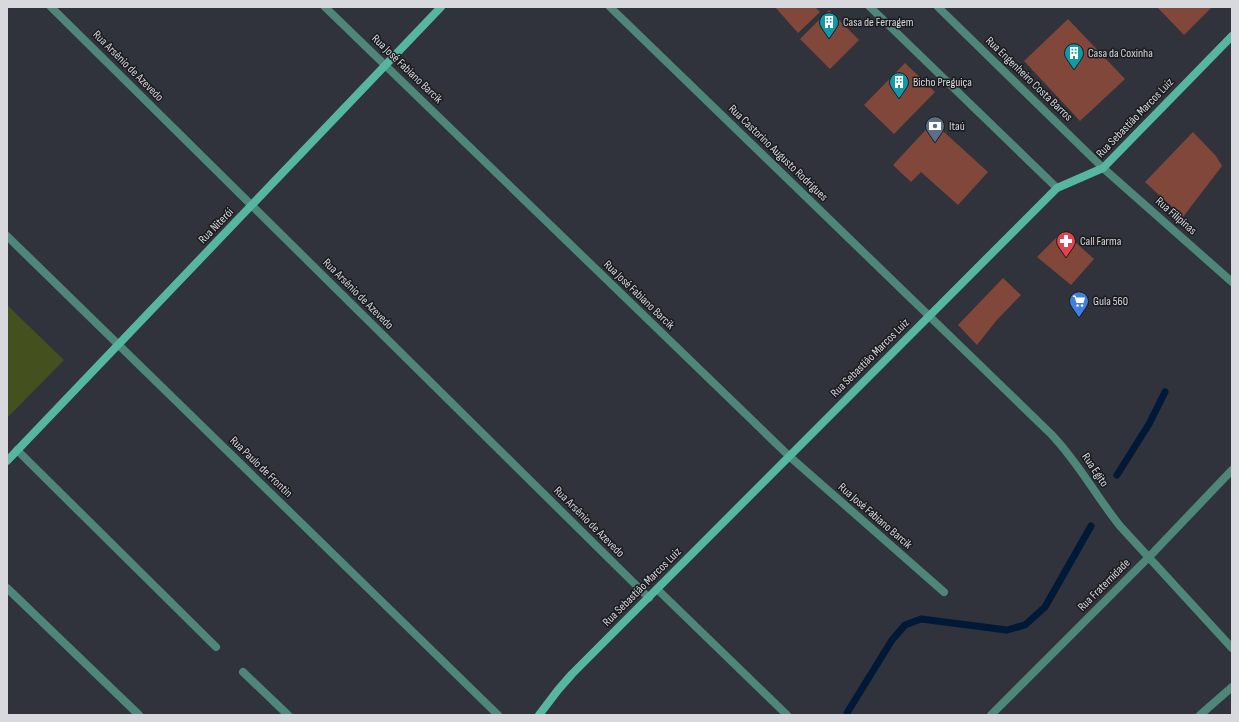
<svg xmlns="http://www.w3.org/2000/svg" width="1239" height="722" viewBox="0 0 1239 722" font-family="'Sofia Sans Condensed',sans-serif">
  <style>
    .green { fill: #44511e }
    .lines { fill: none; stroke-linecap: round; stroke-linejoin: round }
    .stream { stroke: #001936; stroke-width: 7 }
    .building { fill: #81473a }
    .minor { stroke: #4e8679; stroke-width: 8 }
    .tertiary { stroke: #4e8679; stroke-width: 8 }
    .secondary { stroke: #56b6a0; stroke-width: 8 }
    .labels { text-anchor: middle; dominant-baseline: central; stroke-width: 3; stroke-linejoin: round; paint-order: stroke }
    .poi-label { font-size: 12px; fill: #d8d9df; stroke: #191a1e; text-anchor: start }
    .street-label { font-size: 12px; fill: #d8d9df; stroke: #191a1e }
  </style>
  <rect width="100%" height="100%" fill="#30323c"/>
  <path class="green" d="M7,305L64,360L7,418Z"/>
  <g class="lines">
    <g class="stream">
      <path d="M1117,475L1149,424L1165,392"/>
      <path d="M847,715V713L892,640L905,625L921,619L1007,630L1025,625L1045,607L1091,526"/>
    </g>
  </g>
  <g class="building">
    <path d="M775,7H815L820,12L798,33Z"/>
    <path d="M1157,7H1212L1184,35Z"/>
    <path d="M829,10L859,40L830,69L800,39Z"/>
    <path d="M1068,19L1125,79L1080,121L1024,61Z"/>
    <path d="M905,63L935,92L894,134L864,105Z"/>
    <path d="M933,122L988,172L958,205L921,172L911,182L893,165Z"/>
    <path d="M1193,132L1216,156L1222,166L1183,217L1145,182Z"/>
    <path d="M1063,231L1094,259L1071,285L1037,257Z"/>
    <path d="M1003,278L1021,295L996,321L977,345L958,325Z"/>
  </g>
  <g class="lines">
    <g class="minor">
      <path d="M51,7L649,598"/>
      <path d="M325,7L789,456L944,592"/>
      <path d="M610,7L1051,434C1078,462 1096,496 1120,526L1232,648"/>
      <path d="M7,236L498,715"/>
      <path d="M17,450L216,647"/>
      <path d="M7,588L139,715"/>
      <path d="M657,589L787,715"/>
      <path d="M243,672L288,715"/>
      <path d="M991,715L1149,557L1232,470"/>
      <path d="M1200,715L1232,687"/>
    </g>
    <g class="tertiary">
      <path d="M870,7L1057,188"/>
      <path d="M938,7L1103,168L1232,282"/>
    </g>
    <g class="secondary">
      <path d="M7,461L441,7"/>
      <path d="M539,715L558,690L572,674L1057,188L1103,168L1232,36"/>
    </g>
  </g>
  <defs>
    <g id="building-pin" transform="scale(1)"><path d="M0 17L-7.5 6A9.5 9.5 0 1 1 7.5 6Z" fill="#0f9aa8" stroke="#191a1e"/><path d="M-4-6H4V6H1V3H-1V6H-4ZM-2.5-4.3h1.7v1.8h-1.7ZM.8-4.3h1.7v1.8H.8ZM-2.5-1h1.7V.8h-1.7ZM.8-1h1.7V.8H.8Z" fill="#fff"/></g>
    <g id="bank-pin" transform="scale(1)"><path d="M0 17L-7.5 6A9.5 9.5 0 1 1 7.5 6Z" fill="#5c6f8a" stroke="#191a1e"/><path d="M-6-4H6V4H-6ZM0-2.3a2.3 2.3 0 1 0 0 4.6a2.3 2.3 0 1 0 0-4.6Z" fill="#fff"/></g>
    <g id="pharmacy-pin" transform="scale(1)"><path d="M0 17L-7.5 6A9.5 9.5 0 1 1 7.5 6Z" fill="#e0444e" stroke="#191a1e"/><path d="M-2-6h4v4h4v4h-4v4h-4v-4h-4v-4h4Z" fill="#fff"/></g>
    <g id="supermarket-pin" transform="scale(1)"><path d="M0 17L-7.5 6A9.5 9.5 0 1 1 7.5 6Z" fill="#3f7fe0" stroke="#191a1e"/><path d="M-6-5.5h2.5l.6 2H6L4.5 2H-2.5L-4.4-4H-6ZM-1.5 3.2a1.3 1.3 0 1 0 .1 0ZM3 3.2a1.3 1.3 0 1 0 .1 0Z" fill="#fff"/></g>
  </defs>
  <g fill-rule="evenodd">
    <use href="#building-pin" x="829" y="22"/>
    <use href="#building-pin" x="1074" y="53"/>
    <use href="#building-pin" x="899" y="82"/>
    <use href="#bank-pin" x="935" y="126"/>
    <use href="#pharmacy-pin" x="1066" y="241"/>
    <use href="#supermarket-pin" x="1079" y="301"/>
  </g>
  <g class="labels">
    <g class="poi-label">
      <text x="843" y="22">Casa de Ferragem</text>
      <text x="1088" y="53">Casa da Coxinha</text>
      <text x="913" y="82">Bicho Preguiça</text>
      <text x="949" y="126">Itaú</text>
      <text x="1080" y="241">Call Farma</text>
      <text x="1093" y="301">Gula 560</text>
    </g>
    <g class="street-label">
      <text transform="translate(128 66) rotate(45)">Rua Arsênio de Azevedo</text>
      <text transform="translate(407 69) rotate(44)">Rua José Fabiano Barcik</text>
      <text transform="translate(1029 79) rotate(44)">Rua Engenheiro Costa Barros</text>
      <text transform="translate(1135 118) rotate(-46)">Rua Sebastião Marcos Luiz</text>
      <text transform="translate(778 153) rotate(44)">Rua Castorino Augusto Rodrigues</text>
      <text transform="translate(1176 216) rotate(41)">Rua Filipinas</text>
      <text transform="translate(216 226) rotate(-46)">Rua Niterói</text>
      <text transform="translate(358 294) rotate(45)">Rua Arsênio de Azevedo</text>
      <text transform="translate(639 295) rotate(44)">Rua José Fabiano Barcik</text>
      <text transform="translate(870 358) rotate(-45)">Rua Sebastião Marcos Luiz</text>
      <text transform="translate(261 467) rotate(44)">Rua Paulo de Frontin</text>
      <text transform="translate(1095 470) rotate(56)">Rua Egito</text>
      <text transform="translate(875 516) rotate(41)">Rua José Fabiano Barcik</text>
      <text transform="translate(589 522) rotate(45)">Rua Arsênio de Azevedo</text>
      <text transform="translate(1104 585) rotate(-45)">Rua Fraternidade</text>
      <text transform="translate(642 587) rotate(-45)">Rua Sebastião Marcos Luiz</text>
    </g>
  </g>
  <rect width="1239" height="722" fill="none" stroke="#d8d9df" stroke-width="16"/>
</svg>
